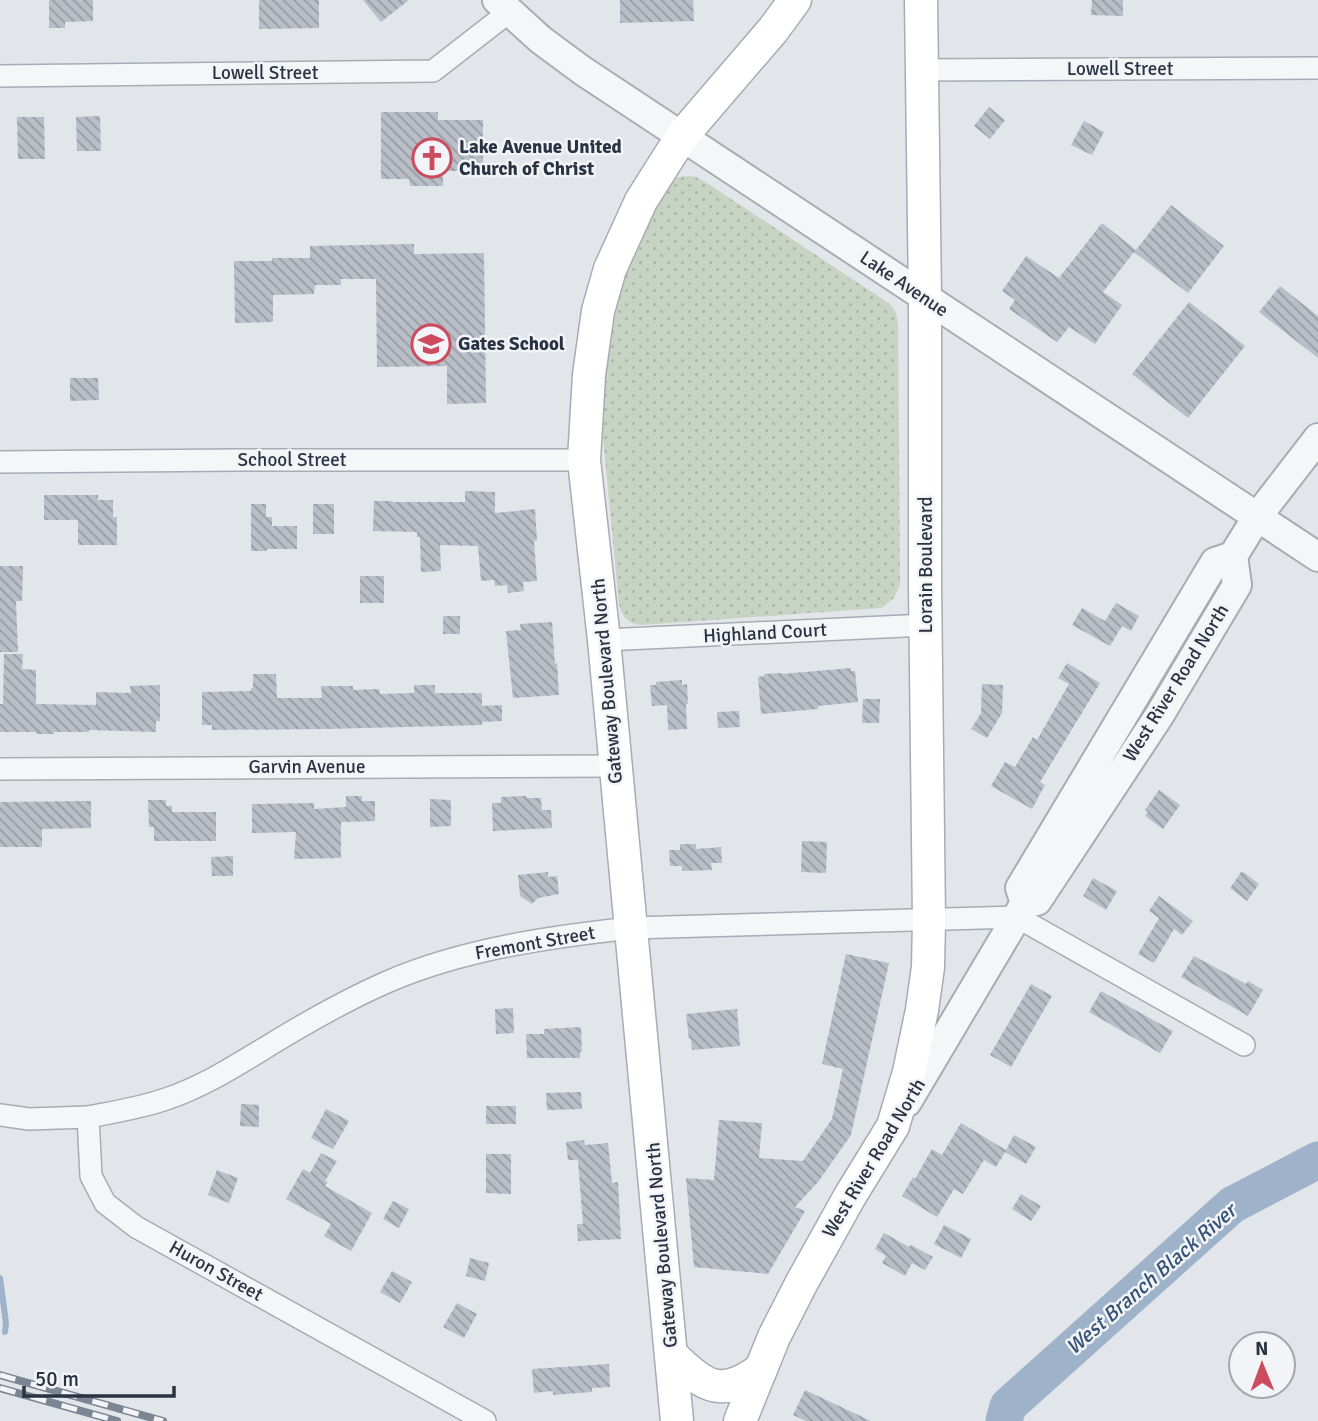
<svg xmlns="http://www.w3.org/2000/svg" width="1318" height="1421" viewBox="0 0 1318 1421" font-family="Signika,sans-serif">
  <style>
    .grass { fill: url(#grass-dots) }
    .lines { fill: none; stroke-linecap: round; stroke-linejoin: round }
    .stream { stroke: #9eb3c9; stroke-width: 6 }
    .river { stroke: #9eb3c9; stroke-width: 37 }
    .building { fill: url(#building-back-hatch) }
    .minor-casing { stroke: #a7acb4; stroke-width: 24 }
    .tertiary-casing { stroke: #a7acb4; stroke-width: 32 }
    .secondary-casing { stroke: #a7acb4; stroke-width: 35 }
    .minor { stroke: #f5f6f8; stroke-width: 21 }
    .tertiary { stroke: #f5f6f8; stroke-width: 28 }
    .secondary { stroke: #fff; stroke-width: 32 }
    .rail-casing { stroke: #7c8593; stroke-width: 8 }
    .rail { stroke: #f2f4f7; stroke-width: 5; stroke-dasharray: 16; stroke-linecap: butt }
    .labels { text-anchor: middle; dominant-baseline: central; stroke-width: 5; stroke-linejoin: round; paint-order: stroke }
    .street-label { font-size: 19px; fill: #2a3342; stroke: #f2f4f7 }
    .poi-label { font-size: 19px; font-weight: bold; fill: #2a3342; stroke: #f2f4f7; text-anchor: start }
    .water-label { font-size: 21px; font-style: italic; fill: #355275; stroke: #f2f4f7 }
  </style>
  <defs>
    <pattern id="grass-dots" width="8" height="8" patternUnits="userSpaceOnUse" patternTransform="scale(1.75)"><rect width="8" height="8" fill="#c8d4c3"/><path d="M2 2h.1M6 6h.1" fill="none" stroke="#acb6a9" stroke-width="1.8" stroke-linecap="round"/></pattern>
    <pattern id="building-back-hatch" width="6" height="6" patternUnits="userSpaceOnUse" patternTransform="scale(1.75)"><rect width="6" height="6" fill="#b9bec7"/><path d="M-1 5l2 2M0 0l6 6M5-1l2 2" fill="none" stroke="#979ba3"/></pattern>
  </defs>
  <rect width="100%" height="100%" fill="#e2e5ea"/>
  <path class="grass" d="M689,176L696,177L704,181L890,304L896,313L898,323L900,585L894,598L881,608L642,625C628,624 622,617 619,604L601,417L602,350L634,241L671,180L679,177Z"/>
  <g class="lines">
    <path class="stream" d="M0,1278L6,1323L5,1332"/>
    <path class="river" d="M1004,1421L1008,1406L1232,1205L1318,1160"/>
  </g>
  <g class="building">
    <path d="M49,0H93V21L65,22V28H49Z"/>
    <path d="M259,0H319V28L259,29Z"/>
    <path d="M363,0H409L381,22Z"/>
    <path d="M620,0H693L694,21L620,23Z"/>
    <path d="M1092,0H1123V16L1091,15Z"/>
    <path d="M989,107L1005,120L990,139L974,126Z"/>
    <path d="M381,112H438V120H483V171H443V186H410L409,179H381Z"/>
    <path d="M100,116L101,151H77L76,117Z"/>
    <path d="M17,117H44L45,159H18Z"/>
    <path d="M1084,121L1104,132L1092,155L1071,145Z"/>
    <path d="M1171,205L1224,246L1188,293L1134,252L1103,292L1122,305L1095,344L1069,327L1057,342L1009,309L1015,300L1002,291L1026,256L1059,278L1102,223L1136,250Z"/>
    <path d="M414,244V254L484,253L486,403L447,404V366L377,367L376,279H341V285H315L314,294L273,295V322L235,323L234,261H272V258H310V246Z"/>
    <path d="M1280,286L1318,316V358L1259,312Z"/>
    <path d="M1189,302L1245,346L1188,418L1132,374Z"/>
    <path d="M70,378H98L99,400L70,401Z"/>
    <path d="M465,491L495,492V513L535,509L537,540L534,541L537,581L523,582L524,591L508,593L507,585L495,586L494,580L481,581L478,546L440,545L441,571L421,572L420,537H417V532L373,531L374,501H392V502H465Z"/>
    <path d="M44,495H98V500H113V517H117V545H78V520H44Z"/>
    <path d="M251,504H266V517H272V526H297V549H267V551H251Z"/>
    <rect x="313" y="504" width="21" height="30"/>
    <path d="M0,566H23L22,601H16L18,652H0Z"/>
    <rect x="360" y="576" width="24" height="27"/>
    <path d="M1116,603L1139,616L1131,631L1122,626L1110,646L1072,625L1082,608L1105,621Z"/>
    <rect x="443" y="616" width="17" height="18"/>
    <path d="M552,622L555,664L557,663L559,695L513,698L506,631L521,630L520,624Z"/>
    <path d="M4,654H23L22,669L36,670V704L96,705V692L131,693L130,686L160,685V721H156V732L89,730V732H54V734H36V732H0V704H3Z"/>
    <path d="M1067,663L1100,683L1040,782L1045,785L1032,809L991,786L1005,762L1015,767L1033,737L1037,740L1069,684L1058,678Z"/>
    <path d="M851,668V671H855L858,702L818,706V709L761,714L758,677L764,676V674L782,673V674Z"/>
    <path d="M253,674H276L277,698H322L321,686H353V690L379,689L380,694L414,693V685H435V693H482V706L502,705V721L482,722V725L327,729L212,730V725H202V692L251,691V688H253Z"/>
    <path d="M682,680V685L687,684L688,704H686L687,729L668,730L667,705L652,706L650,685H656V682Z"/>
    <path d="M982,684L1003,685L1002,713L987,738L971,729L981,713Z"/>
    <path d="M863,699H880L879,723H862Z"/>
    <path d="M739,711L740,727L718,728L717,712Z"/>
    <path d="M1159,790L1180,805L1163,829L1145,816L1148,812L1145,810Z"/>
    <path d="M346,796H362V801H375V821L341,822V858L294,859L296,832L252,833V804L314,803V809L346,807Z"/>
    <path d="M526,796L527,798H541L542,810H551L552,828L493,831L492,803H501V797Z"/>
    <path d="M430,799L451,800V826L430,827Z"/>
    <path d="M148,800H166V806H172V812H216V841H154V827H149Z"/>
    <path d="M91,801V828L42,829V847H0V802Z"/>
    <path d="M802,841L827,842L826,873L801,872Z"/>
    <path d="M680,844H696V849L721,847L722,863H711L712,870L682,871V866H670L669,850H680Z"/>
    <path d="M233,856V876H212L211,857Z"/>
    <path d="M1242,871L1259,884L1247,901L1230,888Z"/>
    <path d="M548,872V877L557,876L559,894L538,898L532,904L520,896L518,875Z"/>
    <path d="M1093,878L1117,891L1106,910L1083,896Z"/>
    <path d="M1159,896L1193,921L1182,935L1174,929L1154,963L1138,954L1159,918L1149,911Z"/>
    <path d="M846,954L889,963L851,1135L818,1182L795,1207L805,1211L768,1274L694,1267L686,1178L714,1180L719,1120L762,1123L759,1158L803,1161L832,1119L843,1069L822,1064Z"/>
    <path d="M1194,956L1246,984L1248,981L1263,990L1248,1016L1181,977Z"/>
    <path d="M1031,984L1052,996L1011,1067L990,1055Z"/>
    <path d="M1101,991L1173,1031L1160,1053L1089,1012Z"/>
    <path d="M513,1008L514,1033L496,1034L495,1009Z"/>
    <path d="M737,1009L740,1046L692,1050L691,1039H689L686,1014Z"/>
    <path d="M581,1027L582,1052H580V1058H527L526,1034H544V1029Z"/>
    <path d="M581,1092L582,1109L547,1110L546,1093Z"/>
    <path d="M241,1104L259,1105V1127L240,1126Z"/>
    <rect x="486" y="1106" width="30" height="18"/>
    <path d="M326,1109L349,1121L333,1149L311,1138Z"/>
    <path d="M961,1123L1006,1150L1014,1135L1036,1147L1026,1164L1005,1152L996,1167L984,1160L963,1194L954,1189L937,1217L902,1196L913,1177L915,1179L932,1149L942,1155Z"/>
    <path d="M584,1140L585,1145L608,1143L612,1183L618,1182L621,1239L578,1241L577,1224H583L578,1160H568L566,1142Z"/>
    <path d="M321,1153L337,1161L325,1181L328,1182L325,1186L372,1213L351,1251L324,1236L331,1224L286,1199L303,1169L310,1173Z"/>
    <path d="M486,1154H511V1194L486,1193Z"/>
    <path d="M217,1170L238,1178L229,1203L208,1195Z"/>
    <path d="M1021,1194L1041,1206L1031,1221L1012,1209Z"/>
    <path d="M393,1201L409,1209L399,1228L383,1219Z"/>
    <path d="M944,1225L971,1239L961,1258L934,1244Z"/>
    <path d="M884,1233L909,1247L911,1245L933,1257L925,1270L912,1263L905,1276L882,1263L886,1256L875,1249Z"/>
    <path d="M470,1258L489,1263L485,1281L466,1276Z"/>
    <path d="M392,1271L412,1282L400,1303L380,1292Z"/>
    <path d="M457,1303L477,1314L464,1338L443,1327Z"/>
    <path d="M609,1364L610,1387L592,1388V1392L553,1395V1391L534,1393L532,1369Z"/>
    <path d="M805,1390L871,1421H806L793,1415Z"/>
  </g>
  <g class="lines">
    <g class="minor-casing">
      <g id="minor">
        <path d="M922,70L1318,68"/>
        <path d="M0,76L433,71L509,12"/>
        <path d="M0,462L237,460H584"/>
        <path d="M604,640L926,625"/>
        <path d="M0,769L615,766"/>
        <path d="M0,1115L29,1119L88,1117L91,1176L105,1203L136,1227L485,1421"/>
        <path d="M88,1117C114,1112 140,1108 166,1099C209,1085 249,1057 288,1034C320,1015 353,997 387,982C463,949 549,937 631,928L1017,917L1244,1045"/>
      </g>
    </g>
    <g class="tertiary-casing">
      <g id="tertiary">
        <path d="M497,0L541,40L583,71L1318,557"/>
        <path d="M1233,556L1257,517L1318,438"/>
        <path d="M907,1102L1025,903L1020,888L1215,562L1233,556L1237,585L1159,716L1037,901L1025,903"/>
      </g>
    </g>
    <g class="secondary-casing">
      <g id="secondary">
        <path d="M672,1355C704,1387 721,1399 761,1369"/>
        <path d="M677,1421L604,640L584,460L589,375L598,311L610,269L641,201L682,136L773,30L795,0"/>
        <path d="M740,1421L774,1337L801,1284L850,1196L893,1126L909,1072L922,1010L928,967L929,921L925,584V298L921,0"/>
      </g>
    </g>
    <use href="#minor" class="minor"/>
    <use href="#tertiary" class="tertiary"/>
    <use href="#secondary" class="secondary"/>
    <g class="rail-casing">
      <g id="rail">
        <path d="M0,1375L163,1421"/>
        <path d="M0,1388L117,1421"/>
      </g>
    </g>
    <use href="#rail" class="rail"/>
  </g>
  <defs>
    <g id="church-ring" transform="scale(2.0125)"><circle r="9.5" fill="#f2f4f7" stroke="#cc4b5f" stroke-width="1.5"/><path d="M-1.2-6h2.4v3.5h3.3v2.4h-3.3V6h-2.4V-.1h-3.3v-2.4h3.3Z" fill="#cc4b5f"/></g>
    <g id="school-ring" transform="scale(2.0125)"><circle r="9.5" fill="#f2f4f7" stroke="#cc4b5f" stroke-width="1.5"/><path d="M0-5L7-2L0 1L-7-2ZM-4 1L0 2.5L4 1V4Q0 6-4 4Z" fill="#cc4b5f"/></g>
  </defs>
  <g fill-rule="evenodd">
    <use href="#church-ring" x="432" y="158"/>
    <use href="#school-ring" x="431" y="344"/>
  </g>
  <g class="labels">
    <g class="street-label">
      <text x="1120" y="69">Lowell Street</text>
      <text x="265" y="73">Lowell Street</text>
      <text transform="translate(904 284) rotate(34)">Lake Avenue</text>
      <text x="292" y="460">School Street</text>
      <text transform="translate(926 565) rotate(-90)">Lorain Boulevard</text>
      <text transform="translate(765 633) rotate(-3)">Highland Court</text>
      <text transform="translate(607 681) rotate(-95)">Gateway Boulevard North</text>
      <text transform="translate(1176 683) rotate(-58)">West River Road North</text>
      <text x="307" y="767">Garvin Avenue</text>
      <text transform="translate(535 943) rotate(-10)">Fremont Street</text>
      <text transform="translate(874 1158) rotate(-59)">West River Road North</text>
      <text transform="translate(662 1245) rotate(-95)">Gateway Boulevard North</text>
      <text transform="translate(216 1271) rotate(29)">Huron Street</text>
    </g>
    <g class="poi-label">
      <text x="459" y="147">Lake Avenue United<tspan x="459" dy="22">Church of Christ</tspan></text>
      <text x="458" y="344">Gates School</text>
    </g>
    <g class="water-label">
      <text transform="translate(1151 1279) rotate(-41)">West Branch Black River</text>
    </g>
  </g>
  <g transform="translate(1262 1365) rotate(359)"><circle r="33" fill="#f2f4f7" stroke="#a2a7af" stroke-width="2"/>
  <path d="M0-5L12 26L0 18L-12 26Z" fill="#cc4b5f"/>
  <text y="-10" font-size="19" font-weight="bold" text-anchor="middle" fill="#2a3342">N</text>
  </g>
  <path d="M24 1386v10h150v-10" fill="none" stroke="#2a3342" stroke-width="3.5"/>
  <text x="35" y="1386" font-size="21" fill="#2a3342" stroke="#f2f4f7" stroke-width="5" paint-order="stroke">50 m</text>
</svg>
